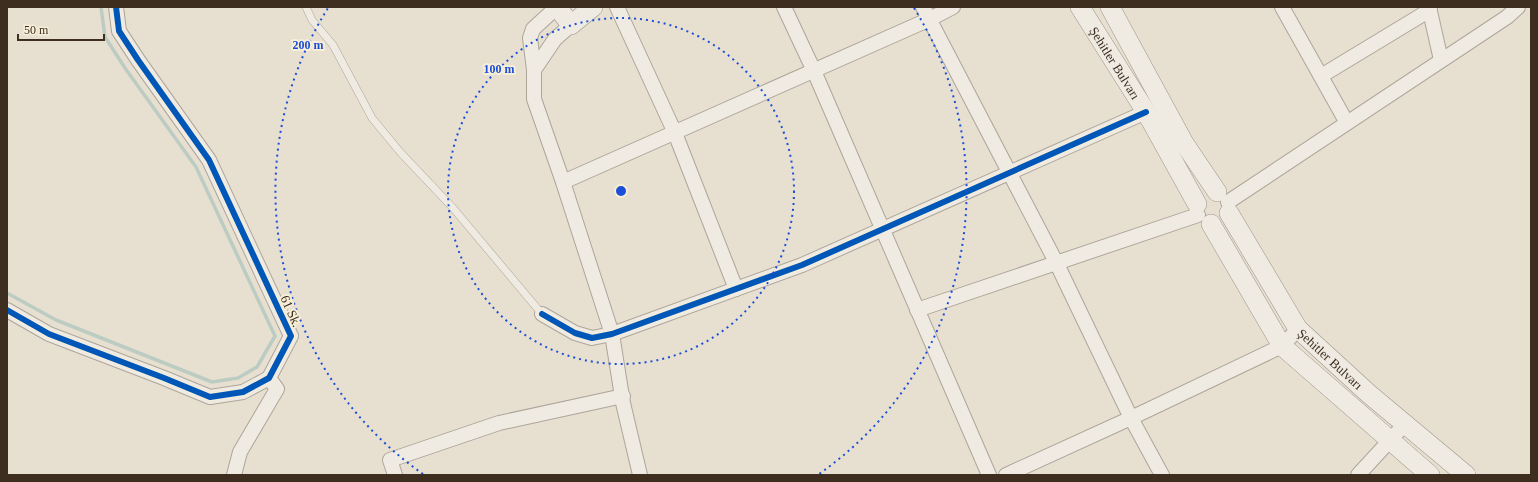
<svg xmlns="http://www.w3.org/2000/svg" width="1538" height="482" viewBox="0 0 1538 482" font-family="Georgia,serif">
  <style>
    .lines { fill: none; stroke-linecap: round; stroke-linejoin: round }
    .stream { stroke: #bcccc2; stroke-width: 3.5 }
    .lane-casing { stroke: #ada599; stroke-width: 8 }
    .street-casing { stroke: #ada599; stroke-width: 16 }
    .secondary-casing { stroke: #9c958a; stroke-width: 20 }
    .lane { stroke: #efebe3; stroke-width: 7 }
    .street { stroke: #efebe3; stroke-width: 14 }
    .secondary { stroke: #efebe3; stroke-width: 19 }
    .cycleway-casing { stroke: #f7eed8; stroke-width: 8 }
    .cycleway { stroke: #0057b8; stroke-width: 6 }
    .ring { fill: none; stroke: #1d4ed8; stroke-width: 2; stroke-dasharray: 2 4 }
    .labels { text-anchor: middle; dominant-baseline: central; stroke-width: 4; stroke-linejoin: round; paint-order: stroke }
    .street-label { font-size: 13px; fill: #3d2e20; stroke: #f7eed8 }
    .centre { fill: #1d4ed8; stroke: #f7eed8; stroke-width: 2 }
    .ring-label { font-size: 12px; text-anchor: middle; font-weight: bold; fill: #1d4ed8; stroke: #f7eed8; stroke-width: 4; stroke-linejoin: round; paint-order: stroke }
  </style>
  <rect width="100%" height="100%" fill="#e7e0d1"/>
  <g class="lines">
    <path class="stream" d="M7,293L56,320L212,382L238,378L257,367L275,336L196,167L125,68L105,37L101,7"/>
    <g class="lane-casing">
      <path id="lane" d="M306,7L312,20L333,45L372,118L400,152L453,208L542,314"/>
    </g>
    <g class="street-casing">
      <g id="street">
        <path d="M557,7L533,29L530,38L534,70V99L563,182L612,334L623,403L640,475"/>
        <path d="M617,7L675,133L736,289"/>
        <path d="M784,7L814,71L989,475"/>
        <path d="M923,7L1056,262L1131,418L1162,475"/>
        <path d="M1282,7L1347,123"/>
        <path d="M1429,7L1441,60"/>
        <path d="M534,70L555,39L571,25"/>
        <path d="M1321,76L1430,10"/>
        <path d="M563,182L930,19L953,7"/>
        <path d="M1228,202L1507,17L1518,7"/>
        <path d="M7,310L49,334L164,378L210,397L243,392L269,378L291,336L209,160L138,60L119,31L116,7"/>
        <path d="M917,310L1198,215"/>
        <path d="M542,314L575,333L592,338L612,334L802,265L1146,112"/>
        <path d="M234,475L240,452L277,389L269,378"/>
        <path d="M395,475L390,460L499,423L623,396"/>
        <path d="M1006,475L1131,418L1282,346L1298,329"/>
        <path d="M1358,475L1405,424"/>
      </g>
    </g>
    <g class="secondary-casing">
      <g id="secondary">
        <path d="M557,7L571,25L593,7"/>
        <path id="s1" d="M1080,7L1146,112L1197,204"/>
        <path d="M1110,7L1184,143L1217,192"/>
        <path id="s2" d="M1229,213L1298,329L1369,394L1466,475"/>
        <path d="M1211,224L1282,346L1430,475"/>
      </g>
    </g>
    <use href="#lane" class="lane"/>
    <use href="#street" class="street"/>
    <use href="#secondary" class="secondary"/>
    <g class="cycleway-casing">
      <g id="cycleway">
        <path d="M7,310L49,334L164,378L210,397L243,392L269,378L291,336L209,160L138,60L119,31L116,7"/>
        <path d="M542,314L575,333L592,338L612,334L802,265L1146,112"/>
      </g>
    </g>
    <use href="#cycleway" class="cycleway"/>
  </g>
  <g class="ring">
    <circle cx="621" cy="191" r="173"/>
    <path d="M423 474A345 345 0 0 1 328 8M914 8A345 345 0 0 1 819 474"/>
  </g>
  <g class="labels">
    <g class="street-label">
      <text stroke="none"><textPath href="#s1" startOffset="66">Şehitler Bulvarı</textPath></text>
      <text transform="translate(291 311) rotate(66)">61 Sk.</text>
      <text stroke="none"><textPath href="#s2" startOffset="179">Şehitler Bulvarı</textPath></text>
    </g>
  </g>
  <circle cx="621" cy="191" r="6" class="centre"/>
  <g class="ring-label">
    <text x="308" y="49">200 m</text>
    <text x="499" y="73">100 m</text>
  </g>
  <rect width="1538" height="482" fill="none" stroke="#3d2e20" stroke-width="16"/>
  <path d="M18 34v6h86v-6" fill="none" stroke="#3d2e20" stroke-width="2"/>
  <text x="24" y="34" font-size="12" fill="#3d2e20" stroke="#f7eed8" stroke-width="3" paint-order="stroke">50 m</text>
</svg>
